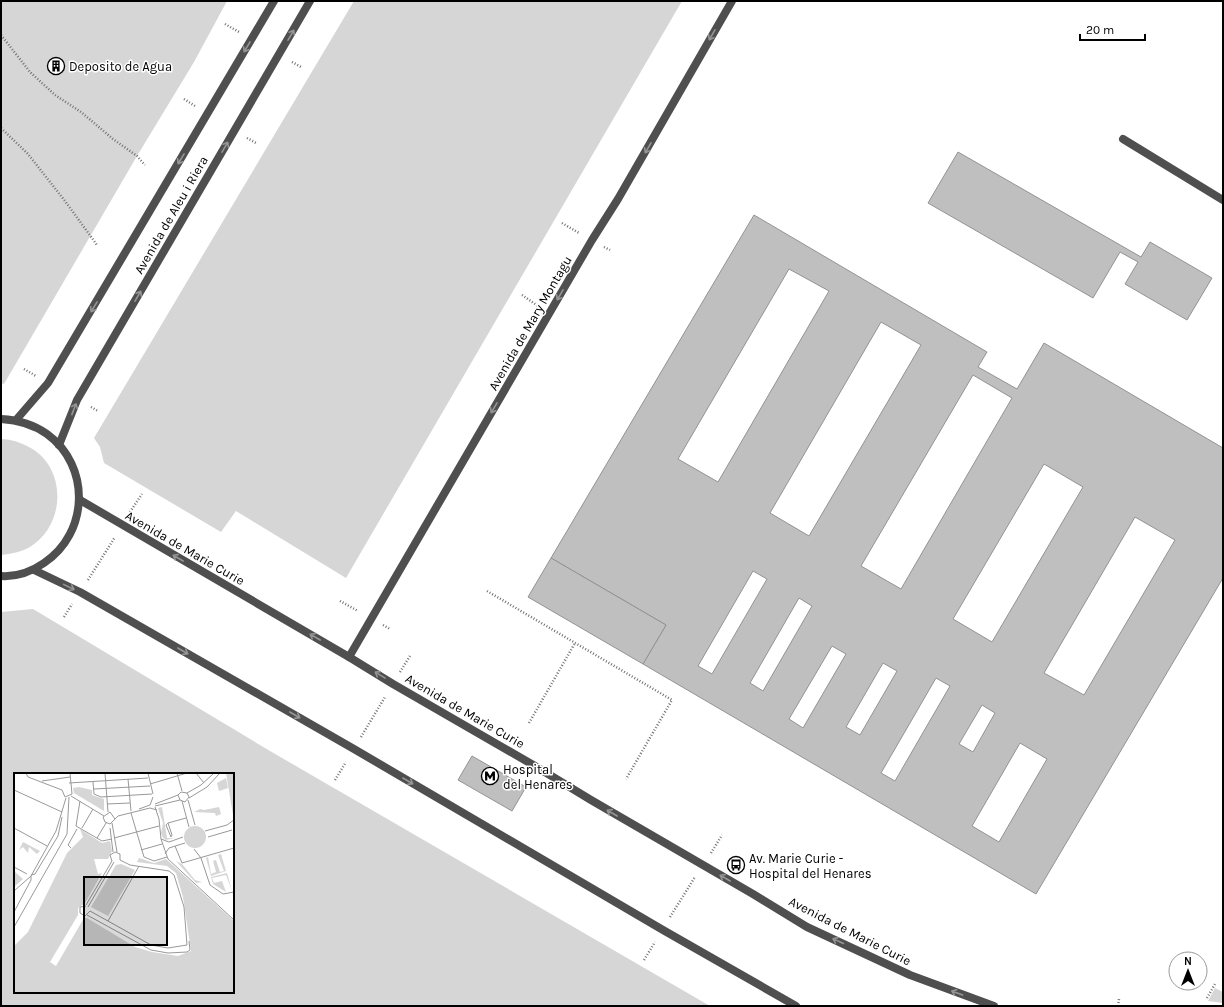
<svg xmlns="http://www.w3.org/2000/svg" width="1224" height="1007" viewBox="0 0 1224 1007" font-family="Karla,sans-serif">
  <style>
    .green { fill: #d6d6d6; fill-rule: evenodd }
    .building { fill: #bfbfbf; stroke: #939393; fill-rule: evenodd }
    .lines { fill: none; stroke-linecap: round; stroke-linejoin: round }
    .path { stroke: #717171; stroke-width: 2.5; stroke-dasharray: 1 2; stroke-linecap: butt }
    .lane { stroke: #4f4f4f; stroke-width: 8 }
    .street { stroke: #4f4f4f; stroke-width: 8 }
    .oneway { stroke: #959595 }
    .labels { text-anchor: middle; dominant-baseline: central; stroke-width: 3; stroke-linejoin: round; paint-order: stroke }
    .poi-label { font-size: 13px; fill: #000; stroke: #fff; text-anchor: start }
    .street-label { font-size: 13px; fill: #000; stroke: #fff }
    .inset-road { fill: none; stroke: #999; stroke-width: 1 }
    .view { fill: #000; fill-opacity: 0.15; stroke: #000; stroke-width: 2 }
    .inset-edge { fill: none; stroke: #000; stroke-width: 2 }
  </style>
  <rect width="100%" height="100%" fill="#fff"/>
  <g class="green">
    <path d="M1,1H227L194,62L137,156L4,384L1,383Z"/>
    <path d="M354,1H682L346,578L236,511L221,532L104,463L100,447L94,438Z"/>
    <path d="M1,439C10,439 19,442 27,446C67,465 67,524 30,547C21,552 11,554 1,555Z"/>
    <path d="M33,609L270,751L710,1006H1V612ZM15,774H233V992H15Z"/>
    <path d="M1215,988L1223,992V1003L1208,1001Z"/>
  </g>
  <g class="building">
    <circle cx="56" cy="65" r="4.5"/>
    <path d="M958,152L1141,257L1150,242L1212,278L1187,320L1125,284L1138,262L1120,252L1093,298L928,203Z"/>
    <path d="M754,215L987,352L978,367L1017,389L1044,343L1223,448V578L1036,894L643,664L666,625L551,558ZM789,269L829,291L718,482L678,459ZM881,322L921,345L809,536L770,513ZM973,375L1012,398L901,589L861,566ZM1044,464L1083,487L992,642L953,619ZM1135,517L1175,540L1084,695L1044,673ZM753,571L767,579L712,674L698,666ZM799,598L812,606L763,691L750,683ZM832,646L846,654L803,728L789,719ZM883,663L897,671L860,735L846,727ZM936,678L950,686L895,781L881,773ZM982,705L995,713L973,752L959,744ZM1020,743L1047,759L999,842L972,826Z"/>
    <path d="M551,558L666,625L643,664L528,597Z"/>
    <path d="M472,756L526,787L512,811L458,780Z"/>
  </g>
  <g class="lines">
    <g class="path">
      <path d="M225,24L239,32"/>
      <path d="M1,35L30,72L55,95L81,112L113,139L137,156L145,165"/>
      <path d="M292,62L301,67"/>
      <path d="M184,99L195,106"/>
      <path d="M1,128L28,154L65,201L97,245"/>
      <path d="M247,138L256,143"/>
      <path d="M562,223L579,233"/>
      <path d="M604,247L610,250"/>
      <path d="M522,295L538,306"/>
      <path d="M24,369L36,376"/>
      <path d="M91,407L98,411"/>
      <path d="M130,512L142,494"/>
      <path d="M88,580L115,537"/>
      <path d="M487,591L672,700L626,779"/>
      <path d="M340,601L358,611"/>
      <path d="M64,617L72,604"/>
      <path d="M383,625L390,629"/>
      <path d="M400,672L410,656"/>
      <path d="M529,723L575,643"/>
      <path d="M361,737L385,697"/>
      <path d="M335,780L346,762"/>
      <path d="M711,853L722,835"/>
      <path d="M670,917L695,877"/>
      <path d="M644,960L655,942"/>
      <path d="M1207,998L1215,984"/>
      <path d="M1118,1006L1119,999"/>
    </g>
    <path class="lane" d="M1123,139L1223,200"/>
    <g class="street">
      <path d="M1,419C18,420 33,424 47,434C91,466 89,533 44,563C31,572 16,577 1,576"/>
      <path d="M16,420L48,383L274,1"/>
      <path d="M59,445L77,400L310,1"/>
      <path d="M80,500L349,657L393,684L535,766L591,800L753,894L807,927L910,975L994,1006"/>
      <path d="M34,570L80,592L354,749L663,930L796,1006"/>
      <path d="M349,657L592,240L618,199L732,1"/>
    </g>
  </g>
  <defs><path id="oneway-shaft" d="M-6 0H5M1.5-3L5.5 0L1.5 3" fill="none" stroke-width="1.6" stroke-linecap="round" stroke-linejoin="round"/></defs>
  <g class="oneway">
    <use href="#oneway-shaft" transform="translate(291 35) rotate(-60)"/>
    <use href="#oneway-shaft" transform="translate(712 35) rotate(120)"/>
    <use href="#oneway-shaft" transform="translate(247 47) rotate(121)"/>
    <use href="#oneway-shaft" transform="translate(225 147) rotate(-60)"/>
    <use href="#oneway-shaft" transform="translate(648 148) rotate(120)"/>
    <use href="#oneway-shaft" transform="translate(181 159) rotate(121)"/>
    <use href="#oneway-shaft" transform="translate(560 295) rotate(120)"/>
    <use href="#oneway-shaft" transform="translate(138 296) rotate(-60)"/>
    <use href="#oneway-shaft" transform="translate(94 307) rotate(121)"/>
    <use href="#oneway-shaft" transform="translate(494 408) rotate(120)"/>
    <use href="#oneway-shaft" transform="translate(74 409) rotate(-69)"/>
    <use href="#oneway-shaft" transform="translate(178 558) rotate(-150)"/>
    <use href="#oneway-shaft" transform="translate(69 587) rotate(26)"/>
    <use href="#oneway-shaft" transform="translate(315 637) rotate(-150)"/>
    <use href="#oneway-shaft" transform="translate(183 651) rotate(30)"/>
    <use href="#oneway-shaft" transform="translate(380 675) rotate(-149)"/>
    <use href="#oneway-shaft" transform="translate(295 715) rotate(30)"/>
    <use href="#oneway-shaft" transform="translate(408 781) rotate(30)"/>
    <use href="#oneway-shaft" transform="translate(612 813) rotate(-150)"/>
    <use href="#oneway-shaft" transform="translate(725 878) rotate(-150)"/>
    <use href="#oneway-shaft" transform="translate(838 941) rotate(-155)"/>
    <use href="#oneway-shaft" transform="translate(957 993) rotate(-160)"/>
  </g>
  <defs>
    <g id="building-ring" transform="scale(0.9)"><circle r="9.5" fill="#fff" stroke="#000" stroke-width="1.5"/><path d="M-4-6H4V6H1V3H-1V6H-4ZM-2.5-4.3h1.7v1.8h-1.7ZM.8-4.3h1.7v1.8H.8ZM-2.5-1h1.7V.8h-1.7ZM.8-1h1.7V.8H.8Z" fill="#000"/></g>
    <g id="metro-ring" transform="scale(0.9)"><circle r="9.5" fill="#fff" stroke="#000" stroke-width="1.5"/><path d="M-5.5 5V-5H-3L0 0L3-5H5.5V5H3V-.5L0 4L-3-.5V5Z" fill="#000"/></g>
    <g id="bus-ring" transform="scale(0.9)"><circle r="9.5" fill="#fff" stroke="#000" stroke-width="1.5"/><path d="M-5-6H5V4H4V6H2V4H-2V6H-4V4H-5ZM-3.5-4V0h7V-4ZM-3.5 1.2v1.5H-2V1.2ZM2 1.2v1.5H3.5V1.2Z" fill="#000"/></g>
  </defs>
  <g fill-rule="evenodd">
    <use href="#building-ring" x="56" y="66"/>
    <use href="#metro-ring" x="490" y="776"/>
    <use href="#bus-ring" x="736" y="865"/>
  </g>
  <g class="labels">
    <g class="poi-label">
      <text x="69" y="66">Deposito de Agua</text>
      <text x="503" y="769">Hospital<tspan x="503" dy="15">del Henares</tspan></text>
      <text x="749" y="858">Av. Marie Curie -<tspan x="749" dy="15">Hospital del Henares</tspan></text>
    </g>
    <g class="street-label">
      <text transform="translate(171 215) rotate(-60)">Avenida de Aleu i Riera</text>
      <text transform="translate(530 323) rotate(-60)">Avenida de Mary Montagu</text>
      <text transform="translate(185 548) rotate(30)">Avenida de Marie Curie</text>
      <text transform="translate(465 711) rotate(30)">Avenida de Marie Curie</text>
      <text transform="translate(850 931) rotate(27)">Avenida de Marie Curie</text>
    </g>
  </g>
  <g transform="translate(14 773)">
    <rect width="220" height="220" fill="#fff"/>
    <path d="M212,0H220V43L219,42ZM212,5L214,15L205,18L203,10ZM65,14L78,17V22L90,26V38L60,20L59,15ZM148,34L153,65H160L152,67L149,65L147,60L149,50L144,35ZM205,34L207,41L202,43L201,40L180,39L186,36L190,37ZM170 64a11 11 0 1 1 22 0a11 11 0 1 1-22 0ZM66,56L88,70L96,68L98,78L94,86H80L84,101L88,100L71,130L64,135V142L36,189L42,193L70,145H73L121,174L138,179L164,183L177,178L169,124L162,100L153,93L123,89L125,85L140,90L152,86L220,148V220H0V173L14,159L53,80L69,64ZM9,69L26,78L23,81L15,74L14,80L9,74L5,77ZM207,81L212,98L197,103L192,85L194,84L197,101L202,99L199,88L202,87L206,99L210,98L204,82ZM162,88L168,91L181,107L188,109L182,110ZM107,91L121,97L94,143L77,134L102,92ZM0,98L9,106L0,114ZM213,100L218,118L212,102L198,105L200,110L208,108L212,119L199,111L197,104Z" fill="#d6d6d6"/>
    <path class="inset-road" d="M12,0L14,4L48,17M91,0L94,39M134,0L139,21M163,0L168,18M182,0L190,10M114,6L117,38M28,8L56,4M79,9L80,21L87,24L138,21M55,10L134,5M136,11L173,0M80,16L136,13M0,17L48,39M48,17L51,24L58,21L56,0M173,20L187,12L200,0M164,22L166,27L171,29L175,24L173,20M57,23L90,43M175,25L193,14L206,0M174,27L181,52M66,28L62,53L88,68L98,66M168,28L175,54M93,31L116,30M141,31L164,22L167,19L173,20M141,33L166,27M141,34L145,46L147,66L154,86L220,147M125,36L136,32L139,24M117,40L130,84L140,88L153,84M101,46L96,39L89,44L91,49L96,51L104,43L136,35L143,37M98,50L103,79M154,50L158,62L157,64L152,52ZM154,50L172,45M0,55L33,73M68,55L79,36M96,55L99,79M191,58L213,52L220,47M194,64L218,57M83,65L92,50M100,65L145,53M147,66L155,69L169,64M161,73L168,90L220,75M57,75L54,72L63,56M180,76L187,85L196,112L209,121L220,119M127,77L148,71M151,81L155,75L171,70M98,88L96,82L101,79L106,81V87M0,94L13,101M17,102L21,101L44,63L48,44M0,118L17,103L42,58L52,25M72,132L98,88M72,133L66,134V140L71,143L76,138M74,134L100,89M76,138L137,172L154,175L173,172L170,134L160,102L155,98L116,92L106,87M0,139L17,107V103M73,142L137,177L154,180L173,179L176,177L175,168M94,148L125,93M0,154L53,61L55,24"/>
    <path class="view" d="M70,104H153V172H70Z"/>
    <rect width="220" height="220" class="inset-edge"/>
  </g>
  <rect width="1224" height="1007" fill="none" stroke="#000000" stroke-width="4"/>
  <g transform="translate(1188 971)"><circle r="19" fill="#ffffff" stroke="#999999"/>
  <path d="M0-3L7 15L0 10L-7 15Z" fill="#000000"/>
  <text y="-6" font-size="11" font-weight="bold" text-anchor="middle" fill="#000000">N</text>
  </g>
  <path d="M1080 34v6h65v-6" fill="none" stroke="#000000" stroke-width="2"/>
  <text x="1086" y="34" font-size="12" fill="#000000" stroke="#ffffff" stroke-width="3" paint-order="stroke">20 m</text>
</svg>
